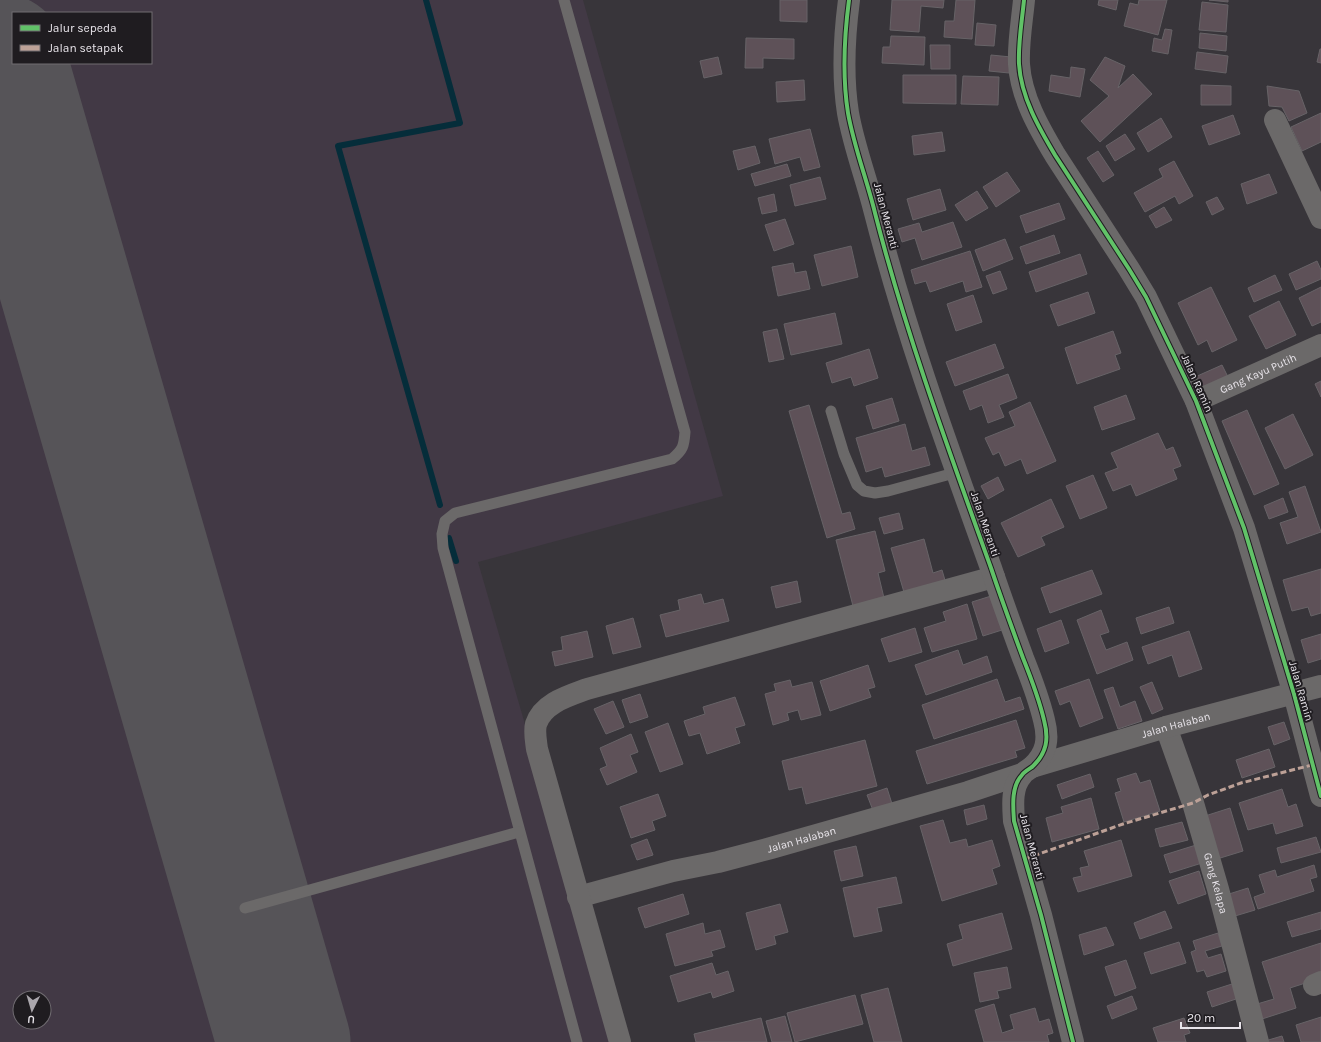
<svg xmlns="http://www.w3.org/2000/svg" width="1321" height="1042" viewBox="0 0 1321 1042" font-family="Karla,sans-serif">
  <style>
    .built { fill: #423945; fill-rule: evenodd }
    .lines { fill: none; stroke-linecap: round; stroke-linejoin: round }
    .stream { stroke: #052d3a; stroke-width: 6 }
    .runway { stroke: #565458; stroke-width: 133 }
    .building { fill: #5e5158; stroke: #676367 }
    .service { stroke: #6b6969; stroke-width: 11 }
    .minor { stroke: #6b6969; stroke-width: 22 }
    .tertiary { stroke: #6b6969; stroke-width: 22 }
    .quiet { stroke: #bda197; stroke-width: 3; stroke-dasharray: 6 3; stroke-linecap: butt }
    .cycleway-casing { stroke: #1f1c20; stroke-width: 6 }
    .cycleway { stroke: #61c268; stroke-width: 4 }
    .labels { text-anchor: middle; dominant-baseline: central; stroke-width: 4; stroke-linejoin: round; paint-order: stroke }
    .street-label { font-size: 11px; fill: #e9e5eb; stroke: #1f1c20 }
  </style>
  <rect width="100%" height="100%" fill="#38353a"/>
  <path class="built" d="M0,0H583L723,496L478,562L617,1042H0ZM13,13H151V63H13ZM20,998H44V1022H20Z"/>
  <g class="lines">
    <g class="stream">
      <path d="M426,0L460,123L338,146L440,505"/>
      <path d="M449,538L456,561"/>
    </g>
    <path class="runway" d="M0,60L284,1042"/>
  </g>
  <g class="building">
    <path d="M780,0H807V22L780,21Z"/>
    <path d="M892,0H944L943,8L921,6L919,32L890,30Z"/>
    <path d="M956,0H975L972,39L944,37L945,21H954Z"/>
    <path d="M1099,0H1118L1116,10L1098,5Z"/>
    <path d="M1139,0H1167L1158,35L1124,26L1130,3L1138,5Z"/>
    <path d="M1209,0H1228V2Z"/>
    <path d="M1202,2L1228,5L1226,32L1199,30Z"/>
    <path d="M977,23L996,25L994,46L975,45Z"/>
    <path d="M1165,29L1172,30L1168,54L1152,51L1154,38L1162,40Z"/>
    <path d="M1200,33L1227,36L1226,51L1199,48Z"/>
    <path d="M891,36L925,37L924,65L882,63L883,47H890Z"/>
    <path d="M746,38L794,39V59L763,58V68H745Z"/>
    <path d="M930,45H950V69H931Z"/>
    <path d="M1320,49H1321V63L1317,62Z"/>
    <path d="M1197,52L1228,56L1226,73L1195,69Z"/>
    <path d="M991,55L1011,57L1009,73L989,71Z"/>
    <path d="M718,57L722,74L704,78L700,61Z"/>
    <path d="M1105,57L1125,66L1118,88L1133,74L1152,94L1100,142L1081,121L1109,96L1090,80Z"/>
    <path d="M1071,67L1085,69L1080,97L1049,91L1051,75L1070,78Z"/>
    <path d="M903,75H956V104L903,103Z"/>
    <path d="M963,76L999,77L998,105L961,104Z"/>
    <path d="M804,80L805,100L777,102L776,82Z"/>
    <path d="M1201,85L1231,86V105H1201Z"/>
    <path d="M1267,86L1299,91L1307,113L1289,121L1282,107L1269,106Z"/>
    <path d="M1321,113V142L1302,151L1291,127Z"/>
    <path d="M1233,115L1240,134L1209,145L1202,126Z"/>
    <path d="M1161,118L1172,137L1148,152L1137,133Z"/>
    <path d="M810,129L820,167L804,171L800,157L775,164L769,139Z"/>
    <path d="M942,132L945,151L914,155L912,136Z"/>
    <path d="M1125,134L1135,149L1115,161L1106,146Z"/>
    <path d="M755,146L760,163L738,170L733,151Z"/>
    <path d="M1098,151L1114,175L1103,182L1087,158Z"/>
    <path d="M1174,161L1193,196L1179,204L1175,196L1145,212L1134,193L1163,177L1159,169Z"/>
    <path d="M787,164L791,176L755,186L751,174Z"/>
    <path d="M1007,172L1020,191L996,207L983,187Z"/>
    <path d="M1269,174L1277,193L1247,204L1241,184Z"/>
    <path d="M820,177L826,199L795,206L790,185Z"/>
    <path d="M940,189L946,210L913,220L907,199Z"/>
    <path d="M977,191L988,208L966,221L955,205Z"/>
    <path d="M774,194L777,211L762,214L758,198Z"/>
    <path d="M1217,197L1224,209L1212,215L1206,202Z"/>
    <path d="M1059,203L1065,219L1026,233L1020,216Z"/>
    <path d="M1164,207L1172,220L1156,228L1149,216Z"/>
    <path d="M785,219L794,244L774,251L765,225Z"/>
    <path d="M953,222L962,247L922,260L915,238L902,242L898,229L919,223L922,232Z"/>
    <path d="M1054,235L1060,253L1026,264L1020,247Z"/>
    <path d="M1005,239L1013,259L983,271L975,250Z"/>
    <path d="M851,246L858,277L822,286L814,255Z"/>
    <path d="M970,251L982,287L966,292L963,281L930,292L926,281L915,284L911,270Z"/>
    <path d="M1080,254L1087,274L1036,292L1029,272Z"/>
    <path d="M1317,261L1321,270V279L1296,290L1289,274Z"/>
    <path d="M793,263L795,273L806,271L810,289L778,296L772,267Z"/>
    <path d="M1000,271L1007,289L993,294L986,276Z"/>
    <path d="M1275,275L1282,290L1254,302L1248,288Z"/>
    <path d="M1211,287L1237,340L1212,352L1207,340L1198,345L1178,303Z"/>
    <path d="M1321,287V322L1312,326L1299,298Z"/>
    <path d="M1088,292L1095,313L1058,326L1050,305Z"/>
    <path d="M973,295L982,322L956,331L947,304Z"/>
    <path d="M1279,301L1296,335L1266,349L1249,316Z"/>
    <path d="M835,313L842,344L791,355L784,324Z"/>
    <path d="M777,329L784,359L769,362L763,332Z"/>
    <path d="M1113,331L1121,353L1115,355L1120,369L1077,384L1065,348Z"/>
    <path d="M995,344L1004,368L955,386L946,362Z"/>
    <path d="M869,349L878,378L854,386L851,377L832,383L826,363Z"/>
    <path d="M1222,365L1230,381L1203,394L1195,377Z"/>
    <path d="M1008,374L1017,398L999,405L1004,417L988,423L982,405L970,410L963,391Z"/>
    <path d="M1321,381V397L1315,384Z"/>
    <path d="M1126,395L1135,419L1102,430L1094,407Z"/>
    <path d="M892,398L899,421L873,429L866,406Z"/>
    <path d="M1030,402L1056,461L1027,474L1021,459L1005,466L999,452L993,455L985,438L1015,426L1009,412Z"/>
    <path d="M809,405L842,514L850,512L855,529L827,538L789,411Z"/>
    <path d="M1247,410L1279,484L1254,495L1222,421Z"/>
    <path d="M1293,414L1313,455L1285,469L1265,428Z"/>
    <path d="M905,424L912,451L925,447L930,465L885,477L882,467L866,472L856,438Z"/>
    <path d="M1158,433L1166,450L1173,447L1181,466L1173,469L1177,479L1136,496L1131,484L1113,491L1105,473L1118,468L1111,453Z"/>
    <path d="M1093,475L1107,508L1080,519L1066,486Z"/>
    <path d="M998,477L1004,490L988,499L981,486Z"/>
    <path d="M1305,486L1321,532L1287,544L1280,523L1298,517L1289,492Z"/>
    <path d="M1283,498L1288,512L1269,519L1264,506Z"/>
    <path d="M1051,499L1064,527L1041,537L1045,545L1018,557L1001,523Z"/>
    <path d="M899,513L903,529L884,534L879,518Z"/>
    <path d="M875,531L885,571L878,573L884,598L853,606L836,540Z"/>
    <path d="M924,539L933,573L942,570L947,587L906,599L891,548Z"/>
    <path d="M1321,569V613L1311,616L1308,607L1292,611L1283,580Z"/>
    <path d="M1092,570L1102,594L1050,613L1041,588Z"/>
    <path d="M797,581L801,602L776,608L771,587Z"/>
    <path d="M701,594L704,604L723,599L729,621L666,637L660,615L680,610L678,600Z"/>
    <path d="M991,596L1002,630L983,636L972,602Z"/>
    <path d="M967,604L977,639L932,652L924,628L946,621L943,612Z"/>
    <path d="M1169,607L1174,623L1141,634L1136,618Z"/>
    <path d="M1101,610L1109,632L1100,635L1106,650L1127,642L1133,660L1097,674L1077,620Z"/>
    <path d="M633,618L641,647L613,654L606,626Z"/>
    <path d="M1061,620L1069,643L1045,652L1037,629Z"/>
    <path d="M915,628L922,652L889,662L881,639Z"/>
    <path d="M587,631L593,657L555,666L552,652L563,650L561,637Z"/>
    <path d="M1189,631L1202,669L1179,677L1172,655L1148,664L1142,647Z"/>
    <path d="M1321,634V659L1308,663L1301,640Z"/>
    <path d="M958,650L963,665L987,656L992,672L926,695L915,665Z"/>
    <path d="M868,665L875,687L868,689L871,697L830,711L820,681Z"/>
    <path d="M997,679L1005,702L1020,697L1024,709L934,739L922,705Z"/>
    <path d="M1089,679L1103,718L1080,727L1070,701L1060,705L1055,691Z"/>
    <path d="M790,680L792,687L812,682L821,715L801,720L798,710L787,713L789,720L773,725L765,694L776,691L774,684Z"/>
    <path d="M1152,682L1163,709L1152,714L1140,687Z"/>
    <path d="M1113,687L1120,707L1135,701L1142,721L1118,729L1104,690Z"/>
    <path d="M640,694L648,717L630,723L622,700Z"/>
    <path d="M735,697L745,725L735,728L740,743L707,754L700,733L689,736L684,721L705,714L703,707Z"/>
    <path d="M613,701L624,727L606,734L594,709Z"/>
    <path d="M1016,720L1025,748L1015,751L1017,757L927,784L916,751Z"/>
    <path d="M1284,722L1290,739L1274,745L1268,727Z"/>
    <path d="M668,723L683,764L660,772L645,732Z"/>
    <path d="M631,734L638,752L630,755L637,772L607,785L600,769L607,766L600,748Z"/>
    <path d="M865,740L877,786L806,804L802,787L789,790L782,761Z"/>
    <path d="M1269,749L1275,767L1242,778L1236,760Z"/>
    <path d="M1136,773L1140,783L1150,780L1160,811L1124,822L1115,793L1121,791L1117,779Z"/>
    <path d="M1090,774L1094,787L1062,799L1057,785Z"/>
    <path d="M887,788L893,807L874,813L867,795Z"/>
    <path d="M1282,789L1288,807L1296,804L1303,826L1276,834L1273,823L1248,830L1239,803Z"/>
    <path d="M658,794L666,816L652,821L655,830L631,838L620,807Z"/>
    <path d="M1091,798L1099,829L1052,842L1046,818L1063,813L1061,807Z"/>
    <path d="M984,805L987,819L967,825L964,810Z"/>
    <path d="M1230,808L1243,851L1217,859L1205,816Z"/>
    <path d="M943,820L950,843L966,839L968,847L992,840L1000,866L992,869L997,884L942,901L920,826Z"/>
    <path d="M1182,822L1188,840L1160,847L1155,829Z"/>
    <path d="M1316,837L1321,852L1281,863L1277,848Z"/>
    <path d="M647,839L653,855L637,860L631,845Z"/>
    <path d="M1121,840L1132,876L1078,892L1073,878L1082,876L1080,868L1089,866L1084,851Z"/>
    <path d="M1196,845L1202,863L1170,873L1164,855Z"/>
    <path d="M856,846L863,876L841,881L834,851Z"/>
    <path d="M1314,865L1317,877L1310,879L1314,891L1258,909L1254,897L1265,893L1259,875L1275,870L1277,877Z"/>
    <path d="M1199,871L1206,894L1178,904L1169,881Z"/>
    <path d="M896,877L902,903L877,908L882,931L854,937L843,888Z"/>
    <path d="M1248,888L1255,910L1235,916L1229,894Z"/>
    <path d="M683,894L689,914L645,928L638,908Z"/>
    <path d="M780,904L788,932L774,936L776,944L756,950L746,913Z"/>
    <path d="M1165,911L1172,928L1140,939L1134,923Z"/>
    <path d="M1321,912V929L1292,937L1287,922Z"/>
    <path d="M1002,913L1012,949L953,966L947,944L963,939L959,925Z"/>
    <path d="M703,923L705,934L720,930L725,947L711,951L713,956L675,966L666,934Z"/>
    <path d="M1106,927L1114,945L1084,955L1079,935Z"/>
    <path d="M1218,933L1222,946L1205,951L1208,958L1221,954L1226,971L1207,977L1204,970L1197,972L1191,952L1196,950L1193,941Z"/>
    <path d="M1179,942L1186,963L1151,974L1144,953Z"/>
    <path d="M1321,943V978L1290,988L1296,1008L1262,1019L1257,1004L1274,999L1262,962Z"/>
    <path d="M1126,960L1136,988L1115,996L1105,967Z"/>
    <path d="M712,963L716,975L728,971L734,991L713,998L711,992L678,1002L670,976Z"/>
    <path d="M1007,967L1011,988L997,991L999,998L980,1002L974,973Z"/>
    <path d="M1235,983L1239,998L1212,1007L1207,992Z"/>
    <path d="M888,988L902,1042H874L861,995Z"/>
    <path d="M855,995L863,1024L795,1042L787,1013Z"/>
    <path d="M1132,996L1137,1009L1112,1019L1107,1006Z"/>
    <path d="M994,1004L1002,1033L1014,1029L1010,1015L1035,1008L1039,1022L1049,1019L1053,1033L1047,1035L1049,1042H984L975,1010Z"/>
    <path d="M785,1016L792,1042H772L766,1021Z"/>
    <path d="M1321,1017V1042H1301L1296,1025Z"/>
    <path d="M761,1018L767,1042H696L694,1034Z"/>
    <path d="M1184,1018L1190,1033L1184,1035L1186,1042H1158L1153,1028Z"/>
    <path d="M1282,1036L1284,1042H1265V1041Z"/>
  </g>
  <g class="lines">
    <g class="service">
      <path d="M564,0L685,432C684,446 683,450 672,459L455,513L445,521L442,534L443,548L577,1042"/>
      <path d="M831,411L844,454L857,485L864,491L875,493L888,491L958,472"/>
      <path d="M245,908L519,832"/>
    </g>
    <g class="minor">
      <path d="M1024,0C1022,21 1018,43 1019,64C1021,97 1039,128 1055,155L1129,269L1146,297L1196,401L1244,528L1294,694L1321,796"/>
      <path d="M1275,120L1321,218"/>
      <path id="s1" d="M1196,401L1321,345"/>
      <path id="s2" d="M1166,727L1193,803L1218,889L1258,1042"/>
      <path id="s3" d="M1032,767L1166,727L1321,686"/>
      <path id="s4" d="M578,897L673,871L718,862L771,848L968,792L1022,774"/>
      <path d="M1314,985L1321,982"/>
      <path d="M620,1042L537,749C536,741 534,732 536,724C543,703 568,696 587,689L994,577"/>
    </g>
    <path class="tertiary" d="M849,0C844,38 842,75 848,113C854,147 867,180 875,213C906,334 949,451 991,568C1001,598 1012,628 1023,658C1031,678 1039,699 1044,720C1049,739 1047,753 1032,767C1029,769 1024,772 1022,775C1011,787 1013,806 1014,821L1041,915L1073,1042"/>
    <path class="quiet" d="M1025,859L1123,824L1193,803L1208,795L1241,783L1312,765"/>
    <g class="cycleway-casing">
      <g id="cycleway">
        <path d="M849,0C844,38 842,75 848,113C854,147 867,180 875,213C906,334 949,451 991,568C1001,598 1012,628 1023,658C1031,678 1039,699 1044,720C1049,739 1047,753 1032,767C1029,769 1024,772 1022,775C1011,787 1013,806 1014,821L1041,915L1073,1042"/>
        <path d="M1024,0C1022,21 1018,43 1019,64C1021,97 1039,128 1055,155L1129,269L1146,297L1196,401L1244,528L1294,694L1321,796"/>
      </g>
    </g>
    <use href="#cycleway" class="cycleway"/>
  </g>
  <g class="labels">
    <g class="street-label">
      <text transform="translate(886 216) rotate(75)">Jalan Meranti</text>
      <text stroke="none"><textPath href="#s1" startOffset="68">Gang Kayu Putih</textPath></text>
      <text transform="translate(1197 383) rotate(66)">Jalan Ramin</text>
      <text transform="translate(985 524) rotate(71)">Jalan Meranti</text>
      <text transform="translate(1301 691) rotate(74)">Jalan Ramin</text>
      <text stroke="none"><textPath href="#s3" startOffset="150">Jalan Halaban</textPath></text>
      <text stroke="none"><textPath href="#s4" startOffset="231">Jalan Halaban</textPath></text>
      <text transform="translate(1032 847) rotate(75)">Jalan Meranti</text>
      <text stroke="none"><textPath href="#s2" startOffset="164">Gang Kelapa</textPath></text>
    </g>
  </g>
  <rect x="12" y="12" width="140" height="52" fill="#1f1c20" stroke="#706c71"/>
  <rect x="20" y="25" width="20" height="6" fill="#61c268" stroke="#706c71"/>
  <text x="48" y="32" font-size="12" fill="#e9e5eb">Jalur sepeda</text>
  <rect x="20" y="45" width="20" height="6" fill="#bda197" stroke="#706c71"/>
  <text x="48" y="52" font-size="12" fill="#e9e5eb">Jalan setapak</text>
  <g transform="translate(32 1010) rotate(185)"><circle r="19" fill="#1f1c20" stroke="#706c71"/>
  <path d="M0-3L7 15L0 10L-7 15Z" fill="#aba7ad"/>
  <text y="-6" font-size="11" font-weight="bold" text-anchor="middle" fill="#e9e5eb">U</text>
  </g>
  <path d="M1181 1022v6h59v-6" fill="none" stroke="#e9e5eb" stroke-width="2"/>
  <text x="1187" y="1022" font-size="12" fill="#e9e5eb" stroke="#1f1c20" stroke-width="3" paint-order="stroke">20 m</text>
</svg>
